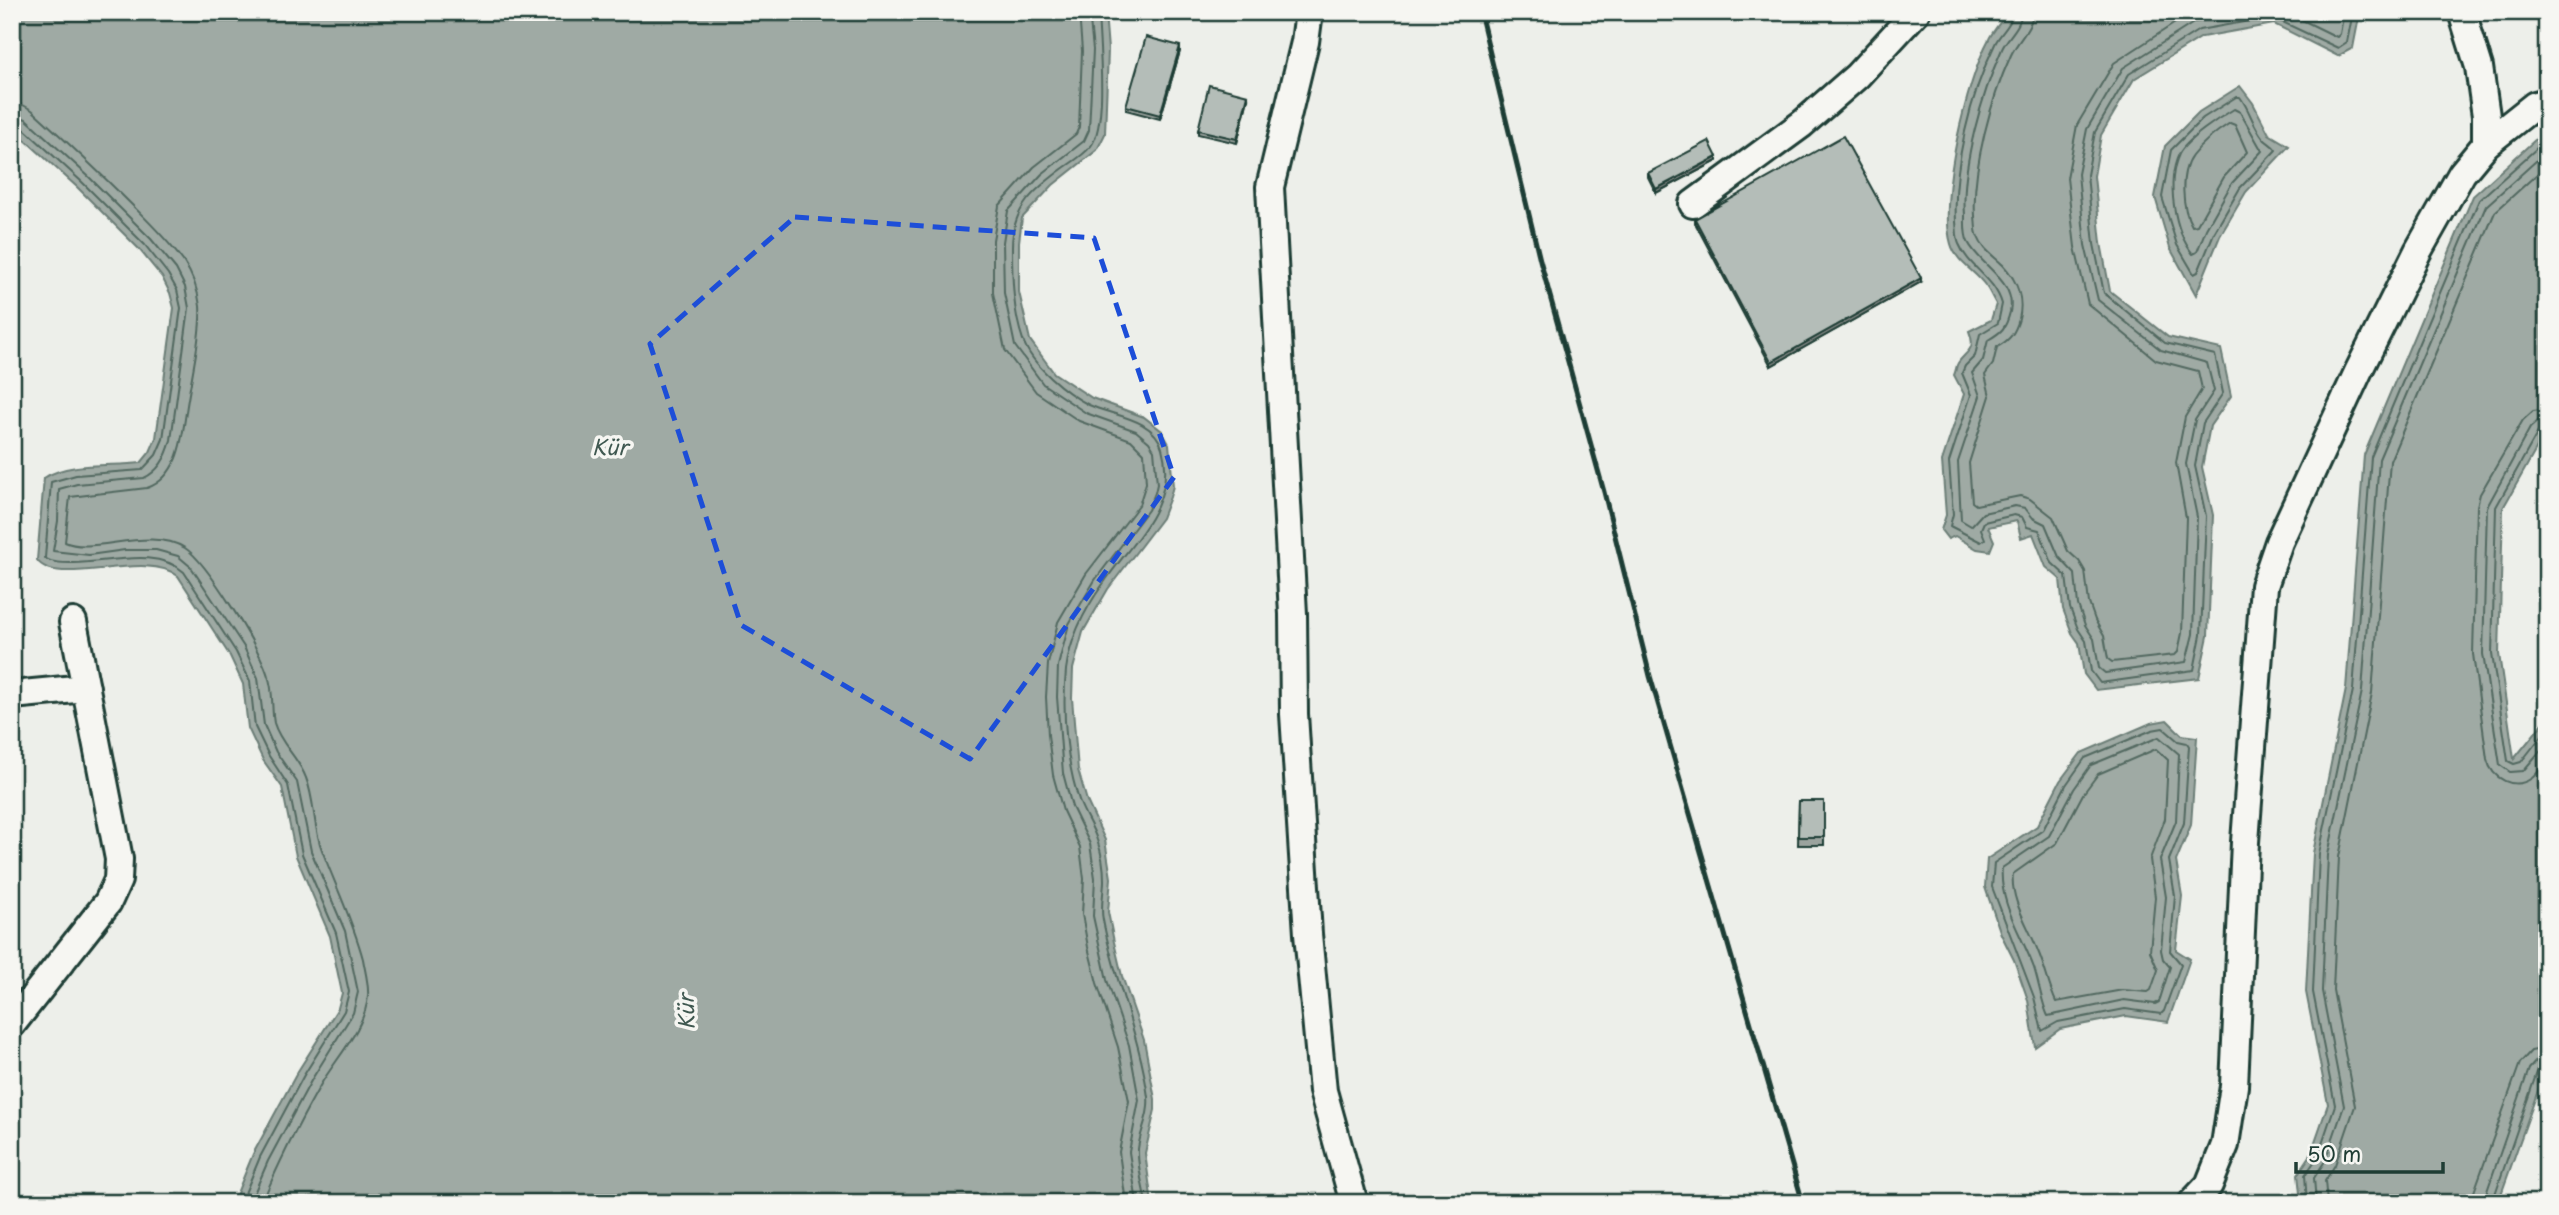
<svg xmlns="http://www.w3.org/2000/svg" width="2559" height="1215" viewBox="0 0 2559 1215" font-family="'Playpen Sans',sans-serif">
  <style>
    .water { fill: #9faaa4; stroke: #6c7e77; stroke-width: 2 }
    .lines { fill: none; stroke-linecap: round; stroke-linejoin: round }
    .shore { stroke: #526961; stroke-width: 2 }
    .minor-casing { stroke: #1f3d34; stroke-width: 32 }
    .minor { stroke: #f6f6f2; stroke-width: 26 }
    .rail { stroke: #1f3d34; stroke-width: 5 }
    .wall { fill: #9ba39e; stroke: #1f3d34; stroke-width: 2 }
    .shaded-wall { fill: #7e8481; stroke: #1f3d34; stroke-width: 2 }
    .building { fill: #b4bdb8; stroke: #1f3d34; stroke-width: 2 }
    .marked { fill: none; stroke: #1d4ed8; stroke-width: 5; stroke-dasharray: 14 9; stroke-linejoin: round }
    .labels { text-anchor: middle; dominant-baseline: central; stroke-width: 7; stroke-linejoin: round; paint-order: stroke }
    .water-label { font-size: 21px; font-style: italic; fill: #3f5850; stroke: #f6f6f2 }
  </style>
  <rect width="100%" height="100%" fill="#edefea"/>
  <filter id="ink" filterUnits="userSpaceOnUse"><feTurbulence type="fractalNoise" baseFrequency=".0143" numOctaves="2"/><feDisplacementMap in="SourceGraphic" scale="14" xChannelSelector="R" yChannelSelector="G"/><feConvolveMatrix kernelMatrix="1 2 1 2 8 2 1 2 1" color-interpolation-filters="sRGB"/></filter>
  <g filter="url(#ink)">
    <g class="water">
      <path d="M12,12H1105L1108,50L1105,134L1097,150L1053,185L1022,218L1019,242V292L1030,340L1054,373L1092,398L1144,417L1162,431L1169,444L1173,486L1170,497L1162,518L1108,589L1083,632L1073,669L1072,698L1078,770L1087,801L1105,840L1111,878L1108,912L1114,942L1122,976L1144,1040L1155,1099V1110L1145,1153L1152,1203H233L253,1154L298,1071L338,1008L342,993L330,936L296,856L282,787L263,760L248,728L243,684L230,656L178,576C146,549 56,589 37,560L44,478C69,461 111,467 141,463L150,452L156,438L174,308L170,293L162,277L139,249L77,187L12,128Z"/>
      <path d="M2008,12H2360L2353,48L2338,56L2274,24L2202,37L2134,79L2101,135L2094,176L2101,243L2110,291L2168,337L2221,349L2231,396L2210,426L2202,467L2213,515L2208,636L2199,678L2096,690L2084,674L2079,643L2072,633L2063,609L2060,579L2046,567L2033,534L2021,538L2017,521L1988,527L1994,541L1990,551L1977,549L1955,536L1948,539L1941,530L1946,515L1942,461L1964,394L1954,375C1956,371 1956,366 1958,363C1966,351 1977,350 1969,331L1991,320L1996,304C1992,297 1989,290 1985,285C1975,271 1956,262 1951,244C1938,200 1967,79 1989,39C1994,29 2002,21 2008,12Z"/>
      <path d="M2240,86L2253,103L2269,134L2289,146L2246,192L2220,236L2196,295L2170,248L2155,197L2165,146L2199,112Z"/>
      <path d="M2547,129V430L2503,508L2499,654L2514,759L2547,718V1065L2498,1203H2301L2298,1174L2310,1156L2328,1104L2306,992L2313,853L2346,689L2364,455L2473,196Z"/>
      <path d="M2167,720L2182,735L2197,737L2191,825L2176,861L2182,896L2176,950L2190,959L2168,1022L2126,1016L2060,1029L2035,1047L2028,1000L2014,960L2001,934L1985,887L1987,859L2037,826L2060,781L2081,753L2151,723Z"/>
    </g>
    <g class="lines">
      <g class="shore">
        <path d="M1079,12L1082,51L1079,127L1076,134L1066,142L1034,167L999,206L993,240V293L1005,350L1036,392L1079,421L1131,440L1144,453L1146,483L1139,505L1086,574L1058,622L1048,664L1046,697L1048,735L1053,775L1063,811L1080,847L1084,879L1082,914L1088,947L1097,983L1118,1047L1129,1101L1119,1152L1126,1203"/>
        <path d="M1089,12L1093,50L1089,130L1084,141L1042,174L1008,211L1003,242L1004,293L1015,346L1043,384L1086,413L1136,431L1149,442L1154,450L1157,484L1155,493L1148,510L1095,580L1069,624L1058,666L1057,697L1063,773L1072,807L1090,844L1095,878L1093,916L1107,980L1129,1045L1139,1100L1129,1152L1137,1203"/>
        <path d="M1098,12C1099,42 1108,123 1091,146C1085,154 1074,161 1065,167C1035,189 1012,207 1012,247C1012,278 1013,311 1023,340C1032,366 1066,393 1089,405C1113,416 1154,418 1162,448C1178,504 1132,541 1103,584C1085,609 1070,638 1066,670C1062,712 1066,763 1080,803C1085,816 1093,827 1097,840C1101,851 1104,868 1104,880C1104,893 1100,907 1103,920C1114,980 1140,1036 1148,1097C1150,1115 1140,1131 1138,1149C1137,1166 1143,1186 1146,1203"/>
        <path d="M2013,12C2012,25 2000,33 1995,44C1970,95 1953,167 1956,222C1957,229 1956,238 1959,244C1969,268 1994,277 2002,304L1998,323L1980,334L1975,356L1965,366L1962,373L1971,395L1949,462L1953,514L1950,526L1981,542L1985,539L1981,529L1984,522L2014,515L2022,517L2027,527L2039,530L2052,563L2066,576L2070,608L2078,629L2086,641L2091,671L2100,683L2194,670L2201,635L2206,516L2195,466L2203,423L2223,393L2215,355L2165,343L2104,293L2094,244L2087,175L2095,132L2129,74L2199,30L2272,17L2338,48L2347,42L2353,12"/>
        <path d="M2022,12C2021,27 2008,36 2002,49C1982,94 1961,166 1965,215C1965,224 1964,234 1968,242C1980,266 2017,281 2010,312C2006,328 2002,332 1988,340L1983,360L1972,373L1980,396L1958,462L1961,520L1971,526L1983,513L2015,506L2025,508L2033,518L2045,524L2059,557L2075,574L2078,605L2085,625L2094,639L2099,668L2105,673L2186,662L2193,634L2197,517L2186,464L2195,420L2214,391L2207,363L2161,350L2098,300L2085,245L2078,174L2087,129L2123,68L2195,22L2248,12"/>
        <path d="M2033,12C2032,30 2018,39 2011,55C1991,99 1972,168 1975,216C1976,223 1975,231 1978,237C1983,250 1994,256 2003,265C2017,280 2024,299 2019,319C2015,333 2010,340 1997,347L1993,364L1985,375L1990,396L1969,463L1972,502L1976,505L2020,496L2030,499L2053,517L2068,551L2079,561L2085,571L2089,603L2095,620L2104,636L2108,659L2112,662L2175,655L2178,652L2182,633L2186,518L2176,463L2185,417L2202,389L2198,371L2156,360L2088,304L2075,247L2067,178L2077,125L2114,63L2192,12"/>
        <path d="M2286,12L2337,37L2340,34L2344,12"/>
        <path d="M2236,97H2240C2250,110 2253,126 2263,138C2267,143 2272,144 2276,150L2240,188L2214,233L2198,272L2194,274L2177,245L2162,197L2171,150L2203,118Z"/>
        <path d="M12,104L23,105L32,110C65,140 97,170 129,202C148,221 167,239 183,261C192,274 198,290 200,306C202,334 190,382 186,412C182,440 178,477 147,488L70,497L65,542C92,555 150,526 185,548C207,562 260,649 268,676C274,691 271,707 274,723C280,744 299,758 306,778C315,800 313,827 322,850C336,887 353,921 363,959C365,971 369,984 368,996C365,1029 337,1057 321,1084C299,1123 279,1162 262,1203"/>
        <path d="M2234,109L2240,112L2262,151L2232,183L2206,229L2197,252L2193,254C2174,231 2166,182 2179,154C2187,139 2219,118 2234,109Z"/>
        <path d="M12,114L26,119L88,176L151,239L176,269L185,287L189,308L171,440C167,456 159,471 144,478L77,484L59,489L58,521L53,551L89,555L125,550H156L178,556L191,567L244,647L258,678L264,725L276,752L297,782L311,851L345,931L358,992L353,1013L312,1079L268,1161L250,1203"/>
        <path d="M12,123L20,125L82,182L145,245L168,274L177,290L181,308L163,439L156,455L142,470L76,475L51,482L45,558C52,563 62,563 71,563C106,564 155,546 184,572L236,652L250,681L255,727L269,756L288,785L302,854L336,933L349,992L344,1011L304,1075L260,1157L241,1203"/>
        <path d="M2230,123L2235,125L2247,152L2224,177L2197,225L2192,226C2182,209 2179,173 2192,156C2202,143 2216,132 2230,123Z"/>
        <path d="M2547,409L2533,411L2523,420L2480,494L2477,506L2473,654L2487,759C2492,779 2514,791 2532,778C2538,774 2542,766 2547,760"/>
        <path d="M2547,419L2538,421L2530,428L2487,507L2483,654L2500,765L2510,772L2523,771L2547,743"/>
        <path d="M2547,428L2538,432L2496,507L2492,654L2508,761L2514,764L2521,762L2547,729"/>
        <path d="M2163,728L2178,741L2187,743L2189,746L2184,823L2169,860L2175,896L2170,951L2181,964L2164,1011L2161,1014L2125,1009L2058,1022L2042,1031L2034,997L1992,887L1994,863L2043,830L2066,785L2085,758L2152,730Z"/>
        <path d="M2159,737L2179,754L2176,821L2160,860L2166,897L2161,950L2163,959L2170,967L2159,1002L2155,1004L2124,1000L2048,1016C2043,1007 2038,980 2034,968C2022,935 1999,904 2002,868L2049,836L2074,789L2091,765Z"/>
        <path d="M2156,749L2168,760L2165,819L2150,859L2155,897L2150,951L2158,970L2151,990L2148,992L2123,990L2056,1002C2049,987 2045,967 2038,951C2029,927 2010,900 2013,874L2057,843L2083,794L2098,774Z"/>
        <path d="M2307,1203L2305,1175L2317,1158L2335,1105L2313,992L2319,854L2353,690L2371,457L2479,200L2547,139"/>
        <path d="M2316,1203L2314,1178L2325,1161L2344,1106L2322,991L2328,855L2362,691L2379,459L2486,206L2547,151"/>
        <path d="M2327,1203L2325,1181L2335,1165L2355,1106L2333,990L2339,857L2372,693L2390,461L2495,212L2547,165"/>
        <path d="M2473,1203L2474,1192L2520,1063L2531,1051L2547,1048"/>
        <path d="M2483,1203L2529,1069L2537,1060L2547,1058"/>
        <path d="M2492,1203L2537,1072L2541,1068L2547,1067"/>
      </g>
      <g class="minor-casing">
        <g id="minor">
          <path d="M1309,12L1305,42L1270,187L1293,614L1294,714L1308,934L1323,1091L1354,1203"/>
          <path d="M2462,12L2479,67L2486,116V144"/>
          <path d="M1693,204L1802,124L1857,76L1916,12"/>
          <path d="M12,695L86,688"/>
          <path d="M12,1024L108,902L118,880L119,859L73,622"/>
          <path d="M2192,1203L2209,1185L2225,1145L2234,1086L2245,842L2264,586L2279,542L2358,372L2418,251L2462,173L2486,144L2535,105L2547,102"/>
        </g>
      </g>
      <use href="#minor" class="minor"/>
      <path class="rail" d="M1480,12L1540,260L1604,492L1650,676L1803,1203"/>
    </g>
    <g class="wall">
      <path d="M1180,51L1160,119L1126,110V106Z"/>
      <path d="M1248,99L1237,143L1198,134V130Z"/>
      <path d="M1717,161L1656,193L1648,177V173Z"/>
      <path d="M1695,219L1921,282L1771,366L1695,223Z"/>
      <path d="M1799,801H1824V845H1798Z"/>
    </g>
    <g class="shaded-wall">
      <path d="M1180,46V51L1160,119V115Z"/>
      <path d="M1248,95V99L1237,143V139Z"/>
      <path d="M1717,157V161L1656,193V189Z"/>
      <path d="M1921,278V282L1771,366V362Z"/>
    </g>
    <g class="building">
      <path d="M1146,37L1180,46L1160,115L1126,106Z"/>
      <path d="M1209,85L1248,95L1237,139L1198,130Z"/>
      <path d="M1843,136L1921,278L1771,362L1695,219Z"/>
      <path d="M1709,141L1717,157L1656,189L1648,173Z"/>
      <path d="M1799,801H1824V837H1798Z"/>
    </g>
  </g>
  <path class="marked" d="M795,217L1094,238L1174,477L970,759L741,625L650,344Z"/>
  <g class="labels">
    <g class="water-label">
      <text x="610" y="446">Kür</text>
      <text transform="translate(685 1012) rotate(-92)">Kür</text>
    </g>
  </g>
  <rect width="2559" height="1215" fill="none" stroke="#f6f6f2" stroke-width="42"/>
  <rect x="21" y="21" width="2517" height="1173" fill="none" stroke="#1f3d34" stroke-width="2.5" filter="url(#ink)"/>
  <path d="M2296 1162v10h147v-10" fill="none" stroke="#1f3d34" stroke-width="3.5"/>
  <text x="2307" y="1162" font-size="21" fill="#1f3d34" stroke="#f6f6f2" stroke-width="5" paint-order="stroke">50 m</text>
</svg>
